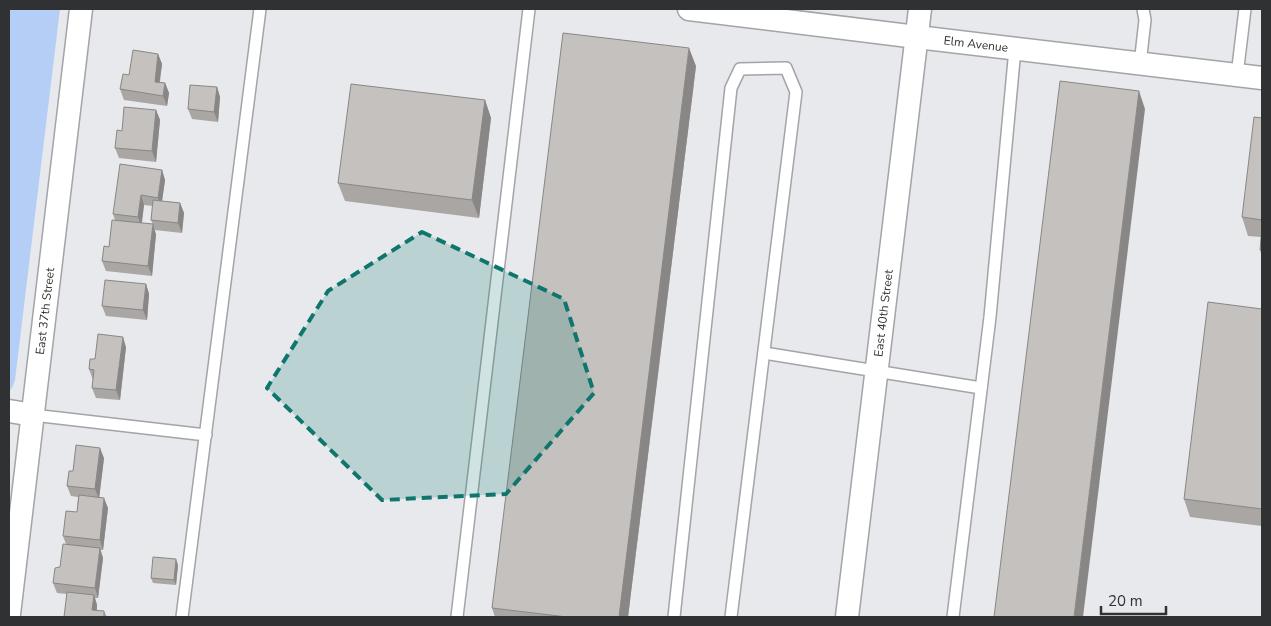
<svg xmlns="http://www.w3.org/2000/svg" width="1271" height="626" viewBox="0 0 1271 626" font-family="'Nunito Sans',sans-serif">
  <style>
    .green { fill: #b5cef6 }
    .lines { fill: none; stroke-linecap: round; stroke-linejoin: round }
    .service-casing { stroke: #a2a4a7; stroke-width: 14 }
    .minor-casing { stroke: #a2a4a7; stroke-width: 25 }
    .service { stroke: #fff; stroke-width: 11 }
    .minor { stroke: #fff; stroke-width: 22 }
    .wall { fill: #a9a6a3 }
    .shaded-wall { fill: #898785 }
    .building { fill: #c4c1be; stroke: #898785 }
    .marked { fill: #0f766e; fill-opacity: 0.2; stroke: #0f766e; stroke-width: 4; stroke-dasharray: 10 6; stroke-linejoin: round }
    .labels { text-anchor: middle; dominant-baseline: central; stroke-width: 4.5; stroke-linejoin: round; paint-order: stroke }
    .street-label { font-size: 12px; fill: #303132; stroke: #e7e9ec }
  </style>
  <rect width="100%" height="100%" fill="#e7e9ec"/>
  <path class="green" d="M9,9H60L15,380L12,388L9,391Z"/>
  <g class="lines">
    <g class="service-casing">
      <g id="service">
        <path d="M1140,64L1145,20L1143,9"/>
        <path d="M1237,75L1245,9"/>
        <path d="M764,353L981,388"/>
        <path d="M33,415L206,435"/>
        <path d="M182,617L260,9"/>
        <path d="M457,617L529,9"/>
        <path d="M674,617L731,88L740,69L786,68L796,92L731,617"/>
        <path d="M953,617L990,317L1015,49"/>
      </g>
    </g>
    <g class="minor-casing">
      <g id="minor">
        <path id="s1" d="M689,9L917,37L1262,78"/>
        <path d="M9,411L33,415"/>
        <path id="s2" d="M9,614L81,9"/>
        <path id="s3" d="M847,617L920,9"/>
      </g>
    </g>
    <use href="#service" class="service"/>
    <use href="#minor" class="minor"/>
  </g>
  <g class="wall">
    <path d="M158,54L162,64L160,82L165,83L169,93L167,106L124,100L120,89L129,75Z"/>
    <path d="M696,66L628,617H495L492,608Z"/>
    <path d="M217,87L220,97L218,122L192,119L188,109Z"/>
    <path d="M485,100L491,118L479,218L345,201L338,183Z"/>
    <path d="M156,110L160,120L156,162L119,158L115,148L122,131Z"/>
    <path d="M1262,118V257L1260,250L1261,237L1248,236L1242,217Z"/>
    <path d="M162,170L165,180L162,201L180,203L184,213L182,233L155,230L151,220L153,206L144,205L142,223L156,234L152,276L106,271L102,261L109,247L115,220L113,214Z"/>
    <path d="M146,284L149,294L147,320L106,316L102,306Z"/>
    <path d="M1262,309V526L1190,517L1184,499Z"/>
    <path d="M126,347L120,400L96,398L92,388L93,380L89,369L95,359Z"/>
    <path d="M104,458L99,498L108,508L103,550H100L103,558L98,598H95L97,605V611H104L107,617H64L67,594L57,593L53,583L60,567L66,544L63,536L77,512L78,497L71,496L67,486L73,471Z"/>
    <path d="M178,565L176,585L153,583L151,578Z"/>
  </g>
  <g class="shaded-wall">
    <path d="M689,48L696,66L628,617H619Z"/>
    <path d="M158,54L162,64L158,92L155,82Z"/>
    <path d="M165,83L169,93L167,106L163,96Z"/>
    <path d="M217,87L220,97L218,122L214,112Z"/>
    <path d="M1139,91L1145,109L1083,617H1074Z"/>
    <path d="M485,100L491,118L479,218L472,200Z"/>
    <path d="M156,110L160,120L156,162L152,151Z"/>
    <path d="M162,170L165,180L161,208L158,198Z"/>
    <path d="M141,195L144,205L141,227L138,217Z"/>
    <path d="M180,203L184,213L182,233L178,223Z"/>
    <path d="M153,224L156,234L152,276L148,266Z"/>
    <path d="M146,284L149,294L147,320L143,310Z"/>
    <path d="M123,337L126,347L120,400L116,390Z"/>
    <path d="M100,448L104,458L99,499L95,489Z"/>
    <path d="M104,498L108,508L103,550L100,540Z"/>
    <path d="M100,548L103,558L98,598L95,588Z"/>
    <path d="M176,559L178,565L176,585L174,580Z"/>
    <path d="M94,595L97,605L96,617L92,610Z"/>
  </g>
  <g class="building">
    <path d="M563,33L689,48L619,617H567L492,608Z"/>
    <path d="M133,50L158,54L155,82L165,83L163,96L120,89L123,74L129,75Z"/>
    <path d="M1060,81L1139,91L1074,617H994Z"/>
    <path d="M351,84L485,100L472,200L338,183Z"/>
    <path d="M190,85L217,87L214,112L188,109Z"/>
    <path d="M124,107L156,110L152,151L115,148L117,130L122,131Z"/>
    <path d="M1254,117L1262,118V220L1242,217Z"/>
    <path d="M120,164L162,170L158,198L141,195L138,217L113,214Z"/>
    <path d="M153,200L180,203L178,223L151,220Z"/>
    <path d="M112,220L153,224L148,266L102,261L104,246L109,247Z"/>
    <path d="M1262,228V250H1260Z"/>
    <path d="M105,280L146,284L143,310L102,306Z"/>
    <path d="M1208,302L1262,309V509L1184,499Z"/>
    <path d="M98,334L123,337L116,390L92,388L94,370L89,369L90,359H95Z"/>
    <path d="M76,445L100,448L95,489L67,486L69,471H73Z"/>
    <path d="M79,495L104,498L100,540L63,536L66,511L77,512Z"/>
    <path d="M63,544L100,548L95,588L53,583L55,568L60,567Z"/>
    <path d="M153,557L176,559L174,580L151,578Z"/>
    <path d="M67,592L94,595L92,610L104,611V617H64Z"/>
  </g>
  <path class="marked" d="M422,232L564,299L594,393L506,494L382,500L267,388L328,291Z"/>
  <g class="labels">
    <g class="street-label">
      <text stroke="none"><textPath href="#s1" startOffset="289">Elm Avenue</textPath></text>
      <text stroke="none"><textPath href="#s2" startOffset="305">East 37th Street</textPath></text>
      <text stroke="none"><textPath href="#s3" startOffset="306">East 40th Street</textPath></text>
    </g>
  </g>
  <rect width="1271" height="626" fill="none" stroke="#303132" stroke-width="20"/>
  <path d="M1101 606v8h65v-8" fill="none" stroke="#303132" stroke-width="2.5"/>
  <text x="1108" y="606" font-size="15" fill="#303132" stroke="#e7e9ec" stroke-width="4" paint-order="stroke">20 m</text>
</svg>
